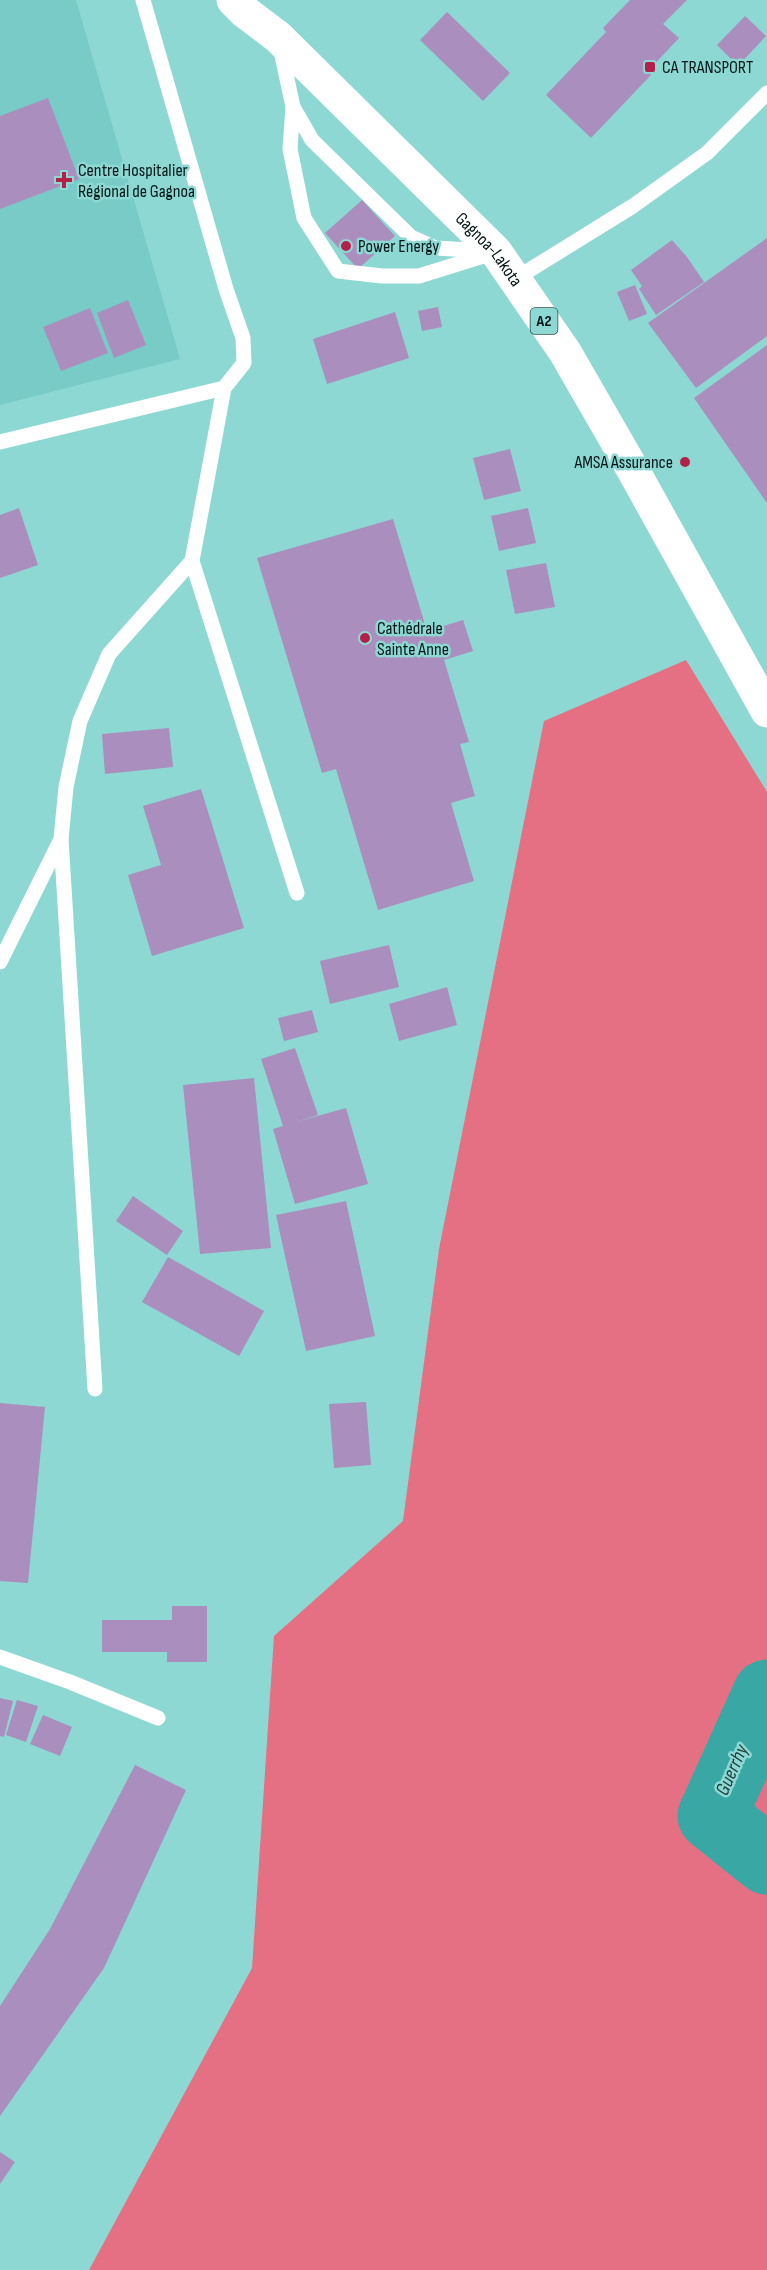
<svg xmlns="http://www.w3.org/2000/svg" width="767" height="2270" viewBox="0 0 767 2270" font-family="'Sofia Sans Condensed',sans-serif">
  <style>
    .built { fill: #78cbc7 }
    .green { fill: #e57083 }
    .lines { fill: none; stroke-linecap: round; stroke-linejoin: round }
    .river { stroke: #39a8a4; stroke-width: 69 }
    .building { fill: #aa8ebd }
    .lane { stroke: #fff; stroke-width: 15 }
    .primary { stroke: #fff; stroke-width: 33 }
    .poi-dot { fill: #b3214a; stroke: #8ed8d3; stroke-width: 2 }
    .labels { text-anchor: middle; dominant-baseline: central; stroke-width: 5; stroke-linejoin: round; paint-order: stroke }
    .shield { fill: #8ed8d3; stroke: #2b504e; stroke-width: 1.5 }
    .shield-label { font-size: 16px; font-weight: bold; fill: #011615 }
    .poi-label { font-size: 18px; fill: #011615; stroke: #8ed8d3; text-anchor: start }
    .street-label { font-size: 18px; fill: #011615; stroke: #8ed8d3 }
    .water-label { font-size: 20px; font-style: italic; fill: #1d3e3c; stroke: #8ed8d3 }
  </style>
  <rect width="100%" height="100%" fill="#8ed8d3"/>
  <path class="built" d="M0,0H76L180,359L0,405Z"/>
  <path class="green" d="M686,660L767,792V2270H89L252,1968L274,1636L403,1521L439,1249L544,721Z"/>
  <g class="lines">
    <path class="river" d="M767,1694L712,1816L767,1860"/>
  </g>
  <g class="building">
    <path d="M630,0H687L663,24L679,38L648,71L651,75L591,138L546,95L606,32L603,28Z"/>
    <path d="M447,12L510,73L483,101L420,40Z"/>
    <path d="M745,16L766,36L738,66L717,45Z"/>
    <path d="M48,98L79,179L0,209V116Z"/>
    <path d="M362,200L395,236L358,269L325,233Z"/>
    <path d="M767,238V336L696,388L648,323Z"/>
    <path d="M672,240L687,257L704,282L656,315L639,289L642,286L631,270Z"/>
    <path d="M635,285L647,314L629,321L617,292Z"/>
    <path d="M128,300L146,345L114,358L97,313Z"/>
    <path d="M438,307L442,327L422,331L418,311Z"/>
    <path d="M90,308L108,353L61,371L43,327Z"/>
    <path d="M395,312L409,358L327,384L313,339Z"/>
    <path d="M767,345V503L694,398Z"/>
    <path d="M510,449L521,491L484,500L473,458Z"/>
    <path d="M19,508L38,565L0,578V515Z"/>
    <path d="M528,508L536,543L499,551L491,516Z"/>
    <path d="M393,519L427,631L463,620L473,651L444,660L469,742L460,744L475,796L451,803L474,881L378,910L336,769L322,773L257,558Z"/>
    <path d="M546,563L555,607L515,614L506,570Z"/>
    <path d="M169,728L173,767L105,774L102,734Z"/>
    <path d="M201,789L244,928L152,956L128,875L161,865L143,806Z"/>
    <path d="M389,945L399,987L330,1004L320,961Z"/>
    <path d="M447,987L457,1025L399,1041L389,1004Z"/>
    <path d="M312,1010L318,1032L284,1041L278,1018Z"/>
    <path d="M295,1048L318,1115L296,1122L346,1108L368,1184L295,1204L273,1129L283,1126L261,1059Z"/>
    <path d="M254,1078L271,1248L200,1254L183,1085Z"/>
    <path d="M133,1196L183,1231L167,1255L116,1221Z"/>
    <path d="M346,1201L375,1336L306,1351L276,1215Z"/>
    <path d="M168,1257L264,1311L239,1356L142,1302Z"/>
    <path d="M366,1402L371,1465L334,1468L329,1404Z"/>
    <path d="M0,1403L45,1407L28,1583L0,1581Z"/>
    <path d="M172,1606H207V1662H167V1652H102V1620H172Z"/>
    <path d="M0,1698L13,1701L4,1737L0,1736Z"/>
    <path d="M17,1700L38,1706L26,1742L6,1735Z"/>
    <path d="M43,1715L72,1727L60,1756L30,1744Z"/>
    <path d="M135,1765L186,1790L104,1968L0,2116V2006L50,1929Z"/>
    <path d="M0,2152L15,2162L0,2184Z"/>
  </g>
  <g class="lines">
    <g class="lane">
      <path d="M280,46L293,107L312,140L411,237L436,248L487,251"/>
      <path d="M293,107L290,149L304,218L338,271L382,276H419L496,252"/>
      <path d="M515,279L633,206L707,153L767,93"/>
      <path d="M224,388L192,561L297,893"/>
      <path d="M0,442L224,388L244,363L243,338L226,289L143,0"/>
      <path d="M61,839L95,1389"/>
      <path d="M0,962L61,839L66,787L80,721L109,654L192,561"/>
      <path d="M0,1657L70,1682L158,1718"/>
    </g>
    <path class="primary" id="s1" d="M233,0L245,12L278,37L496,252L565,352L633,470L767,711"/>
  </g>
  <g class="poi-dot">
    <rect x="644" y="61" width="12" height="12" rx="3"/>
    <path d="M61 171h6v6h6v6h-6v6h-6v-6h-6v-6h6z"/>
    <circle cx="346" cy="246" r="6"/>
    <circle cx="685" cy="462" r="6"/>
    <circle cx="365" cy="638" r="6"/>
  </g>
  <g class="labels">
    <rect class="shield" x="530.5" y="308" width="27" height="26" rx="4.5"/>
    <g class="shield-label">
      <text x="544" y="321">A2</text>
    </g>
    <g class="poi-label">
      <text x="662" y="67">CA TRANSPORT</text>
      <text x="78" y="170">Centre Hospitalier<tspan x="78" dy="21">Régional de Gagnoa</tspan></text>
      <text x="358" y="246">Power Energy</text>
      <text x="673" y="462" text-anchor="end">AMSA Assurance</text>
      <text x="377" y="628">Cathédrale<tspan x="377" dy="21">Sainte Anne</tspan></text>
    </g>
    <g class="street-label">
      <text stroke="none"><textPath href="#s1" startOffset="358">Gagnoa-Lakota</textPath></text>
    </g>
    <g class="water-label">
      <text transform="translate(732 1770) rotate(-66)">Guerrhy</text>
    </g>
  </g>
</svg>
